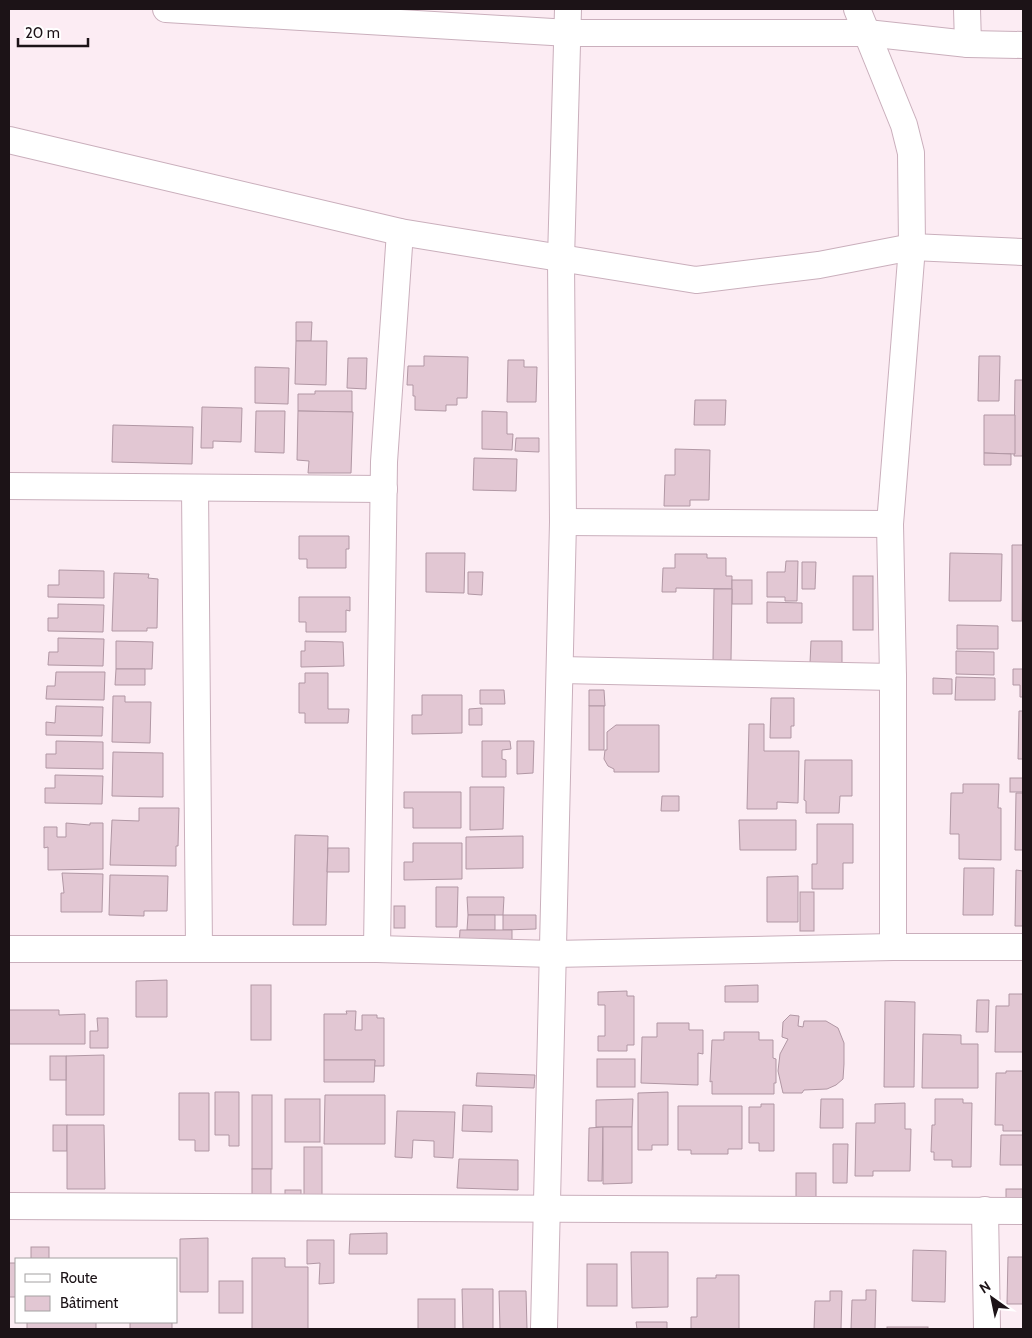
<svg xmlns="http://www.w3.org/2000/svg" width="1032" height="1338" viewBox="0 0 1032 1338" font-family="Cabin,sans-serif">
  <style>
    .building { fill: #e2c7d3; stroke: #b197a4 }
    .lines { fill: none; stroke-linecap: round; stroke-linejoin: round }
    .street-casing { stroke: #caafbc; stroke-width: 28 }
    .street { stroke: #fff; stroke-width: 26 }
  </style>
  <rect width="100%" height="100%" fill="#fcecf3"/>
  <g class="building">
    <path d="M296,322H312L311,341H296Z"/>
    <path d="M296,341H327L326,385L295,384Z"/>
    <path d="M424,356L468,357L467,398H457V405H446V411L415,410V396H413V385H407L408,366H424Z"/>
    <path d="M979,356H1000L999,401H978Z"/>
    <path d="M348,358H367L366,389L347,388Z"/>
    <path d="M508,360H524V367H537L536,402H507Z"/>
    <path d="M255,367L289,368L288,404L255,403Z"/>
    <path d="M1015,380H1023V456H1014Z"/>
    <path d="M315,391H352V412L298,411V394H315Z"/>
    <path d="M695,400H726L725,425H694Z"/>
    <path d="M202,407L242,408L241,442L213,441V448H201Z"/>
    <path d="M256,411H285L284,453L255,452Z"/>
    <path d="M298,411L353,412L351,473H308L309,461L297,460Z"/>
    <path d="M482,411L507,412V434H513L512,450L482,449Z"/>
    <path d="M984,415H1015V454L984,453Z"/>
    <path d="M113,425L193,427L192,464L112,462Z"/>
    <path d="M516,438H539V452L515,451Z"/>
    <path d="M675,449L710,450L709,500H690V506H664L665,475H675Z"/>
    <path d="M984,453L1011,454V465H984Z"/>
    <path d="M474,458L517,459L516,491L473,490Z"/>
    <path d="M299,536H349V549H346V568H307V559H299Z"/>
    <path d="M1012,545H1023L1022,621H1012Z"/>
    <path d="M426,553H465L464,593L426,592Z"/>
    <path d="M950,553L1002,554L1001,601H949Z"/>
    <path d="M675,554H707V558H726V576H732V589L676,588V592H662L663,568H675Z"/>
    <path d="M786,561H798L797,601H785V597H767V572H785Z"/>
    <path d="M802,562H816L815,589H802Z"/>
    <path d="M59,570L104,571V598L48,597V585H59Z"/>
    <path d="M468,572H483L482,595L468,594Z"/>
    <path d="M114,573L149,574L148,578L158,579L157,628H147V631H112Z"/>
    <rect x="853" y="576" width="20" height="54"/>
    <rect x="732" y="580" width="20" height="24"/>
    <path d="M714,589H732L731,660H713Z"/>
    <path d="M299,597H350V611L346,610V632H306V622H299Z"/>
    <path d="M767,602L802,603V623H767Z"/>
    <path d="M58,604L104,605L103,632L48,631V618H58Z"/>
    <path d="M957,625L998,626V649H957Z"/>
    <path d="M58,638L104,639L103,666L48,665L49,652H58Z"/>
    <path d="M116,641L153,642L152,669H116Z"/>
    <path d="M305,641L343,642L344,666L301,667V651H305Z"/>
    <path d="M811,641H842V663H810Z"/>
    <path d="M956,651L994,652V675L956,674Z"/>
    <path d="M116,669H145V685H115Z"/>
    <path d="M1013,669H1023V697H1020V685H1013Z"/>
    <path d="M56,672H105L104,700L46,699L47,686H55Z"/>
    <path d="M305,673H328V709H349L348,723H305V713H299V683H305Z"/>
    <path d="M956,677L995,678V700H955Z"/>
    <path d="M933,678L952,679V694H933Z"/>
    <path d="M480,690H504L505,704H480Z"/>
    <path d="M589,690H604L605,706H589Z"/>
    <path d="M422,695H462V733L412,734V715H422Z"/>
    <path d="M113,696H125V702H151L150,743L112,742Z"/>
    <path d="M771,698H794V726H791V738H770Z"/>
    <path d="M56,706L103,707L102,736L46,735V722L55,723Z"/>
    <rect x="589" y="706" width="15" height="44"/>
    <path d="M482,708V725H469V709Z"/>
    <path d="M1019,711H1023V759H1018Z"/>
    <path d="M749,724H764V751H799L798,803L777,802V809H747Z"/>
    <path d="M616,725H659V772H614V769L608,766L604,759L605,750H607V732Z"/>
    <path d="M56,741L103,742V769L46,768V754H56Z"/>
    <path d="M482,741H510L511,749L502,750V759L506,760V777H482Z"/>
    <path d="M517,741H534L533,773L517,774Z"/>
    <path d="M113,752L163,753V797L112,796Z"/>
    <path d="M805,760H852V796H840L839,813H806V801L804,800Z"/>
    <path d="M55,775L103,776L102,804L45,803V788H55Z"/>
    <rect x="1010" y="778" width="13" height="14"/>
    <path d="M963,784H999L998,808H1001V860L959,859V834H950L951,793H963Z"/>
    <path d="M470,787H504L503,829L470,830Z"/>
    <path d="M404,792H461V828H413V808H404Z"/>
    <path d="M1016,793H1023V850H1015Z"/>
    <path d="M662,796H679V811H661Z"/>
    <path d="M139,808H179L178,846H176V866L110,865L112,820L139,821Z"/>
    <path d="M739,820H796V850H740Z"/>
    <path d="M66,823L90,825V823H103V869L48,870V847L44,848V827H57V837H66Z"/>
    <path d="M817,824H853V863H843V889H812V864H817Z"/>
    <path d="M295,835L328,836L326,925H293Z"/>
    <path d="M523,836V868L466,869V837Z"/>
    <path d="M413,843H462V879L404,880V862H413Z"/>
    <path d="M328,848H349V872H327Z"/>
    <path d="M964,868H994L993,915H963Z"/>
    <path d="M1016,870L1023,871V926H1015Z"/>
    <path d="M62,873L103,874L102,912H61V893H64Z"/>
    <path d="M110,875L168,876L167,911H144V916L109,915Z"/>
    <path d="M798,876V922H767V877Z"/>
    <path d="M436,887H458L457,927H436Z"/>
    <rect x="800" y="892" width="14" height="39"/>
    <path d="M467,897H504L503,915H468Z"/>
    <rect x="394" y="906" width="11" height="22"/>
    <path d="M468,915H495V930H467Z"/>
    <path d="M503,915H536V929L503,930Z"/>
    <path d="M460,930H512V946L459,947Z"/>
    <path d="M167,980V1017H136V981Z"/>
    <rect x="251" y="985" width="20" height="55"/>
    <path d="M758,985V1002H725V986Z"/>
    <path d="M627,991V996H634V1045H627V1051H598V1036H605V1005H598V992Z"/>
    <path d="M1009,994H1023V1052H995L996,1006H1009Z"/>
    <path d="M977,1000H989L988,1032H976Z"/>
    <path d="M885,1001L915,1002L914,1087H884Z"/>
    <path d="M9,1010H59V1015L85,1014V1044H9Z"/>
    <path d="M346,1011H356L355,1030H362V1015H377V1018H384V1066H374L375,1060H324V1014H347Z"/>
    <path d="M790,1015L799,1016L798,1026L803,1027L804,1021H826L838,1028L844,1043V1064L843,1079L836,1085L827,1089L804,1090L802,1093H783L778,1071L780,1054L788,1039L782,1037L783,1022Z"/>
    <path d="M97,1018H108V1048H90V1031H98Z"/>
    <path d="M657,1023H689V1030H703V1054L698,1053V1085L641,1083L642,1037H657Z"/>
    <path d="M724,1032H759V1040H773V1058L776,1059V1083H774V1094H712V1081L710,1082L712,1040H724Z"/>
    <path d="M923,1034L961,1035V1044H978V1088H922Z"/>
    <path d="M104,1055V1115H66V1056Z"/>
    <rect x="50" y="1056" width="16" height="24"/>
    <rect x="597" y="1059" width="38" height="28"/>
    <path d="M324,1060H375L374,1082H324Z"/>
    <path d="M1006,1071H1023V1131H1003V1125H995L996,1073H1006Z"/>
    <path d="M477,1073L535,1075L534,1088L476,1086Z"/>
    <path d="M215,1092H239V1146H229V1135H215Z"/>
    <path d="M668,1092V1145H652V1150H638V1093Z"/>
    <path d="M179,1093H209V1151H195V1140H179Z"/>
    <rect x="252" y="1095" width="20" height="74"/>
    <path d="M325,1095H385V1144H324Z"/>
    <rect x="285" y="1099" width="35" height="43"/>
    <path d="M633,1099L632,1127H596V1100Z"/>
    <path d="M821,1099H843V1128H820Z"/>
    <path d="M935,1099H963V1103H972L971,1167H952V1160H934V1152H931L932,1125H935Z"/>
    <path d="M905,1103V1129H911L910,1171H873V1176H855L856,1123H875V1104Z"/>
    <path d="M761,1104H774V1151H759V1143H749V1107H761Z"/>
    <path d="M463,1105L492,1106V1132L462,1131Z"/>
    <path d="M678,1106H742V1149H728V1154H691V1150H678Z"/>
    <path d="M397,1111L455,1112L453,1158L434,1157V1141L413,1140L412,1158L395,1157Z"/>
    <rect x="53" y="1125" width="14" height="26"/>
    <path d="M67,1125H104L105,1189H67Z"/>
    <path d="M603,1127L602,1181H588L589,1128Z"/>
    <path d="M603,1127H632V1183L603,1184Z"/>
    <path d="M1001,1135H1023V1165H1000Z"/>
    <path d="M833,1144H848L847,1183H833Z"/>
    <rect x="304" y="1147" width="18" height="53"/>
    <path d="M459,1159L518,1160V1190L457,1188Z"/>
    <rect x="252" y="1169" width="19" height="28"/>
    <rect x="796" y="1173" width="20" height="24"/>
    <rect x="1006" y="1189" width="17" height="16"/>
    <rect x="285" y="1190" width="16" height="13"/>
    <path d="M387,1233V1254H349L350,1234Z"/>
    <path d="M208,1238V1292H180V1239Z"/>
    <path d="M307,1240H334V1283L319,1284L320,1263L307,1264Z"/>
    <rect x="31" y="1247" width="18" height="12"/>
    <path d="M913,1250L946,1251L945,1302L912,1301Z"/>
    <path d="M631,1252H668V1307L632,1308Z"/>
    <path d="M1008,1257H1023V1304H1007Z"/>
    <path d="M252,1258H285V1267H308V1329H252Z"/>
    <rect x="9" y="1263" width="7" height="34"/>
    <rect x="587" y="1264" width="30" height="42"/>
    <path d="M716,1275H739V1329H691V1317H697V1278H716Z"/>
    <rect x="219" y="1281" width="24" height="32"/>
    <path d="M462,1289H493V1329H463Z"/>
    <path d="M866,1290H876L875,1329H851L852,1300H866Z"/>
    <path d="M499,1291H526L527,1329H500Z"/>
    <path d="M830,1291H842L841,1329H814L815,1301H830Z"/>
    <rect x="418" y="1299" width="37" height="30"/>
    <rect x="27" y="1322" width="69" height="7"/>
    <rect x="130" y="1322" width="42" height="7"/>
    <path d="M636,1322H667V1329H637Z"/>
    <rect x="887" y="1327" width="41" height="2"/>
  </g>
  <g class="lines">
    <g class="street-casing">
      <g id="street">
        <path d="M166,9L569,33H867L968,44L1023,45"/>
        <path d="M857,9L904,125L911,153L912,247L890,524L893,677V947"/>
        <path d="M967,9L968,44"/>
        <path d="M9,140L400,232L696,280L819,265L912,247L1023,252"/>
        <path d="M9,486L384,489"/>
        <path d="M195,488L199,949"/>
        <path d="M563,522L890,524"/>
        <path d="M560,670L893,677"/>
        <path d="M9,949H377L553,954L893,947H1023"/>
        <path d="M377,949L384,462L400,232"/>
        <path d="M9,1206L1023,1211"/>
        <path d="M985,1210L987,1329"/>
        <path d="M544,1329L563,522L561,259L568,9"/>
      </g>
    </g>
    <use href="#street" class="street"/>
  </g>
  <rect width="1032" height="1338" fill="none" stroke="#1c1317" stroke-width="20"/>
  <rect x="15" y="1258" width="162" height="65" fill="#ffffff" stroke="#a4a1a2"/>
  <rect x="25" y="1274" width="25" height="8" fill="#ffffff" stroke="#a4a1a2"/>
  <text x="60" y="1283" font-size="15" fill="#1c1317">Route</text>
  <rect x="25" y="1296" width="25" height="15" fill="#e2c7d3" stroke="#a4a1a2"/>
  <text x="60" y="1308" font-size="15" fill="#1c1317">Bâtiment</text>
  <g transform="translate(992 1298) rotate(327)" stroke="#ffffff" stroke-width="4" paint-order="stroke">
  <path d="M0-4L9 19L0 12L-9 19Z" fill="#1c1317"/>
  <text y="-8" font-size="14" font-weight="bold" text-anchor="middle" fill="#1c1317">N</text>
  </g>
  <path d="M18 38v8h70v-8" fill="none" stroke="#1c1317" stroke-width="2.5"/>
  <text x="25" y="38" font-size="15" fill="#1c1317" stroke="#ffffff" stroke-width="4" paint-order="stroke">20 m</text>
</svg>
